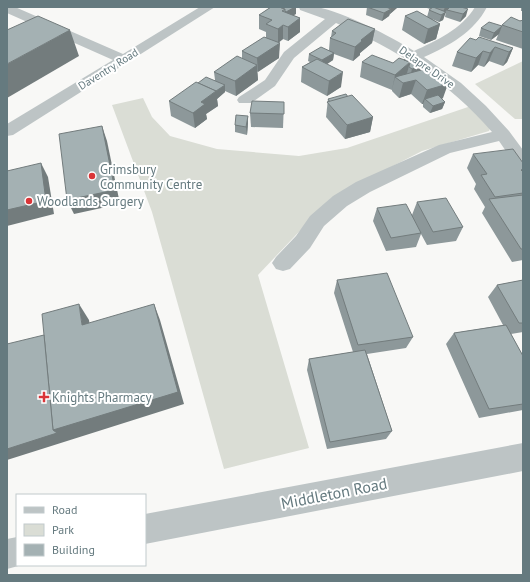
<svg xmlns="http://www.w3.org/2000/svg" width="530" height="582" viewBox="0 0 530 582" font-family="'PT Sans',sans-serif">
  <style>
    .green { fill: #daddd5 }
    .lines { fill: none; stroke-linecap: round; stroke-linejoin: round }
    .minor { fill: #bdc4c5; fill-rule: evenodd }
    .wall { fill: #8d989a }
    .shaded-wall { fill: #737c7d }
    .building { fill: #a4b1b3; stroke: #737c7d }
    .poi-dot { fill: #da3538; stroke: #fff; stroke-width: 1.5 }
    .labels { text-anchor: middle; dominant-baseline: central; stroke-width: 4; stroke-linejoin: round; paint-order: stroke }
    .far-street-label { font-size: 11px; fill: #657a7f; stroke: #fff }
    .poi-label { font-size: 13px; fill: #657a7f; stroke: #fff; text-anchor: start }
    .near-street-label { font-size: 16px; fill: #657a7f; stroke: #fff }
  </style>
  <rect width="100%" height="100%" fill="#f8f8f6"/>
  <g class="green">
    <path d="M523,61V119H515L475,84Z"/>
    <path d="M143,98L152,117L170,136L217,149L299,156L347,148L471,106L491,126L489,131L422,151L331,198L258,275L309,448L224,469L152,212L112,105Z"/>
  </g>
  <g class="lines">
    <g class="minor">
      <path d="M7,7H15L123,54L200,7H215L13,135L7,136V124L113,60L7,13Z"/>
      <path d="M299,7C305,7 312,6 317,7C344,12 390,36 414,51C436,41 462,29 475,7H487C474,32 449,46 424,57L461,83L486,106L509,131L523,150V169L517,167L499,141L450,153L370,192L347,206L324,226L310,248L290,269L283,271L276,269L272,263L276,257L296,236L310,216L333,196L356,182L439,145L492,132C449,82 396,49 336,23L294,58L275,86L251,103H239L237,100L239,97L265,80L284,52L325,19L300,10Z"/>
      <path d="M523,443V471L145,544V514Z"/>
      <path d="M17,537V565H22L7,569V539Z"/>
    </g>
  </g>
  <g class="wall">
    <path d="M271,7H296V14L293,15L300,18V32L288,41L283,39L278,43L279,58L257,72L258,80L236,96L225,91V92L217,99L218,106L206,114L207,119L195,128L171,116L169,101L198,83L215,80L214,72L242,59V51L266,38V32L259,29V15Z"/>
    <path d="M367,7H398L390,14L389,16L382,21L366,15Z"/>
    <path d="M424,7H461L466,16L460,22L445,17L446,11L445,12L443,20L439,22L432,19L440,24L436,39L424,44L402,30L405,16L427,17L429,10L430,9Z"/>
    <rect x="521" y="7" width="2" height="4"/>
    <path d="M523,20V49L496,40L502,25Z"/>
    <path d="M502,26L499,34L491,40L479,36L481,28Z"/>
    <path d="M375,29L372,43L360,53V55L353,61L334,54L333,60L327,64L341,87L327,96L301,82L302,67L310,62L308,61L309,54L329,50L330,38L331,37L332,31Z"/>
    <path d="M476,40L513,48L507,62L503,66L489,61L484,67L478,65L471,72L452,66L457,52Z"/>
    <path d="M362,62L393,63L422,69L444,80L443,98L442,99L445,102L442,109L430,113L423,107V104H422L411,94L399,98L392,91V90L360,77Z"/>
    <path d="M348,97L373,117L370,132L345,139L326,117L328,99Z"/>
    <path d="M284,102L283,128L251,127L250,113Z"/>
    <path d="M248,116V123L247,135L235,132V125Z"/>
    <path d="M473,154L523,163V260L512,262L482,213L485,207L474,189L476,184L467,168Z"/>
    <path d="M417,202L463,227L456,241L427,245L421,234L416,247L386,251L373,221L377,208L412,215Z"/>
    <path d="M337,280L413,337L406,348L367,354L392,431L386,439L327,449L307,370L309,359L353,352L334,293Z"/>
    <path d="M523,280V332L511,334L523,356V410L479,418L446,344L454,333L503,325L488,297L497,285Z"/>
  </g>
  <g class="shaded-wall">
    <path d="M295,7H296V14L286,19V12Z"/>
    <path d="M391,7H398L390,14Z"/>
    <path d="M445,7H450L444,13L446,12L443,20L439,22Z"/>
    <path d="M391,9L389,16L382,21L384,13Z"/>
    <path d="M468,9L466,16L460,22L463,14Z"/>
    <path d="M300,18V32L288,41V27Z"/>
    <path d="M440,24L436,39L424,44L428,29Z"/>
    <path d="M283,25V39L278,43V29Z"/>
    <path d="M502,26L499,34L491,40L494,33Z"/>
    <path d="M375,29L372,43L360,53V55L353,61L355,47L361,40Z"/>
    <path d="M70,30L79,56L7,98V64Z"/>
    <path d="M280,43L279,58L258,72L257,58Z"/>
    <path d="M495,47L489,61L484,67L490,53Z"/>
    <path d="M513,48L507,62L503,66L509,52Z"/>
    <path d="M483,51L478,65L471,72L476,58Z"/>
    <path d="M334,53L333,60L321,68L322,60Z"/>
    <path d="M410,62L406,77H395L392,90L395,75Z"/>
    <path d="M257,65L258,80L236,96L235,81Z"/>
    <path d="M423,66L420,74L410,77L412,69Z"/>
    <path d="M343,72L341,87L327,96L329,81Z"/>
    <path d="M445,77L442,86L448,84L443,98L429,102L425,99L423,104H422L427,90L442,78Z"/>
    <path d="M416,80L411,94L399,98L403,83Z"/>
    <path d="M225,85V92L217,99L218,106L206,114L207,119L195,128L193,113L201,102Z"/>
    <path d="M445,102L442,109L430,113L433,106Z"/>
    <path d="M248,116V123L247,135L246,127Z"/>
    <path d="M373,117L370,132L345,139L347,125Z"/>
    <path d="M102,126L107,141L120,204L74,214L67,200Z"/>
    <path d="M41,163L48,177L54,214L7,226V210Z"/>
    <path d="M79,304L89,320L92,341L82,325Z"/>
    <path d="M154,304L160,320L184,404L7,460V449L53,430Z"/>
  </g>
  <g class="building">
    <path d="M271,7H279L285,9L282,11L300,18L288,27L283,25L278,29L266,24L272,20L259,15Z"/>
    <path d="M279,7H295L286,12L285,11V9Z"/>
    <path d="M367,7H386L391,9L384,13Z"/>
    <path d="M433,7L446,12L441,15L429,10Z"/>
    <path d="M450,7H461L468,9L463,14L447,10Z"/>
    <path d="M417,11L440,24L428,29L405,16Z"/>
    <path d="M38,16L70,30L7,64V30Z"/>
    <path d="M511,17L520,21L523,20V32L502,25Z"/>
    <path d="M348,19L375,29L361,40L362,41L355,47L330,38L336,33L332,31Z"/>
    <path d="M489,22L502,26L494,33L481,28Z"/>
    <path d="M264,37L280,43L257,58L242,51Z"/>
    <path d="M479,37L513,48L509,52L495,47L490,53L483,51L476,58L457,52L470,38L476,40Z"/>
    <path d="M321,47L334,53L322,60L309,54Z"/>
    <path d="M372,55L393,63L399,58L410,62L395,75L362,62Z"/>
    <path d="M237,56L257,65L235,81L214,72Z"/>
    <path d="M413,58L423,66L412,69L409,67L410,62L404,60Z"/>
    <path d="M317,59L343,72L329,81L302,67Z"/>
    <path d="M425,69L432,74L439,72L445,77L442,78L448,84L427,90L416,80L403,83L395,77Z"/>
    <path d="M206,77L225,85L216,91L198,83Z"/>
    <path d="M196,82L216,91L201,102L205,104L193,113L169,101Z"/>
    <path d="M346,94L348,97L330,102L328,99Z"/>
    <path d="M352,95L373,117L347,125L327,102Z"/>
    <path d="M438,95L445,102L433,106L425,99Z"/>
    <path d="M252,101L284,102V114L250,113Z"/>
    <path d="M236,115L248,116L246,127L235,125Z"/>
    <path d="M102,126L115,190L67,200L59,134Z"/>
    <path d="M513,149L523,163V169L521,170L523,172V193L495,197L481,175L487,174L473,154Z"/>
    <path d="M41,163L46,201L7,210V171Z"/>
    <path d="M523,195V249H521L489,199Z"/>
    <path d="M446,198L463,227L433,232L417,202Z"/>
    <path d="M406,204L421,233L391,238L377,208Z"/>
    <path d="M387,273L413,337L358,345L337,280Z"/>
    <path d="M523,280V323H519L497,285Z"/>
    <path d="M79,304L82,325L154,304L178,392L53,430L42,314Z"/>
    <path d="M506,325L523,356V404L489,409L454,333Z"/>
    <path d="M44,335L53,430L57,433L7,449V344Z"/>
    <path d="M365,350L392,431L330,442L309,359Z"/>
  </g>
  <g class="poi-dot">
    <circle cx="92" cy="176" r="4"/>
    <circle cx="29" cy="201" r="4"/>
    <path d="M42 391h4v4h4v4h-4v4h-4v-4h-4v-4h4z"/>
  </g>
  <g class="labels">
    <g class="far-street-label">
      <text transform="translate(427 67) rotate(35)">Delapre Drive</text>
      <text transform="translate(108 69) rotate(-32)">Daventry Road</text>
    </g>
    <g class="poi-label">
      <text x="100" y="169">Grimsbury<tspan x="100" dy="15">Community Centre</tspan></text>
      <text x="37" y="201">Woodlands Surgery</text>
      <text x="52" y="397">Knights Pharmacy</text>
    </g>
    <g class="near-street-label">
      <text transform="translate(334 493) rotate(-11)">Middleton Road</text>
    </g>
  </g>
  <rect width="530" height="582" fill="none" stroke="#657a7f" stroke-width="16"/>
  <rect x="16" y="494" width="130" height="72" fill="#ffffff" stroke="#c1cacc"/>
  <rect x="24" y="507" width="20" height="6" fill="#bdc4c5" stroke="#c1cacc"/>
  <text x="52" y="514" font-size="12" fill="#657a7f">Road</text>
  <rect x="24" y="524" width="20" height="12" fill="#daddd5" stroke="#c1cacc"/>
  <text x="52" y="534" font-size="12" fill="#657a7f">Park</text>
  <rect x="24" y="544" width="20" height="12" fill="#a4b1b3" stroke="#c1cacc"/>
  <text x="52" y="554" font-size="12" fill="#657a7f">Building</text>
</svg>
